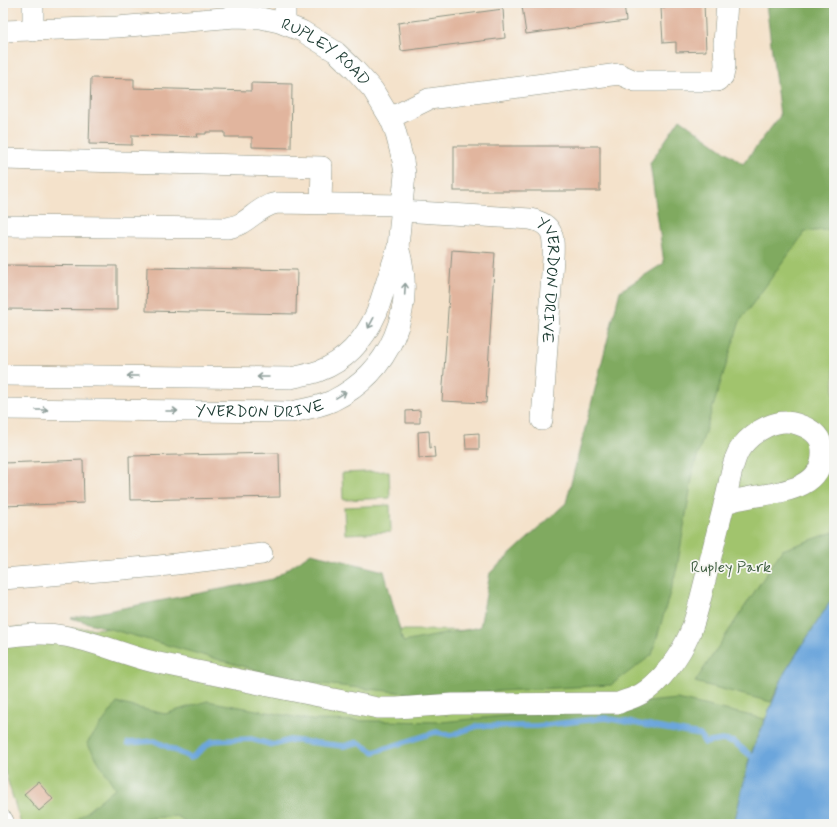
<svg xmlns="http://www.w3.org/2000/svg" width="837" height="827" viewBox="0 0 837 827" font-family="Mynerve,sans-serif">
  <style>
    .green { fill: #a1c46d; stroke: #608050 }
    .forest { fill: #80aa60; stroke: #50744a }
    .water { fill: #6ca6dc; stroke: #467288 }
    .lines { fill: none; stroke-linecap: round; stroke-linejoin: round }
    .stream { stroke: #6ca6dc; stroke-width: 5.5 }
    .building { fill: #e1b59e }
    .minor-casing { stroke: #8a9080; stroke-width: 22 }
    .minor { stroke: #fff; stroke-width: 21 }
    .oneway { stroke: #8f9e9a }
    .labels { text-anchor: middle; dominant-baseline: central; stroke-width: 3.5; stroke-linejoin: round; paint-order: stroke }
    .street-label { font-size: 16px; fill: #1f3d34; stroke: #f6f6f2 }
    .park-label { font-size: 16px; fill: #405f42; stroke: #f6f6f2 }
  </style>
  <rect width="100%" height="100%" fill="#f6f6f2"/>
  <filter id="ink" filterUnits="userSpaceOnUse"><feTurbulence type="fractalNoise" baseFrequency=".025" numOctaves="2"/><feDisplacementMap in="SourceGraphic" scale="8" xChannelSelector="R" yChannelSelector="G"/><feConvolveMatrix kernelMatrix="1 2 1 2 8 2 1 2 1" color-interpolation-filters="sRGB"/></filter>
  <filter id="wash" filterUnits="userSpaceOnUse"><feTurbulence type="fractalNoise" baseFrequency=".012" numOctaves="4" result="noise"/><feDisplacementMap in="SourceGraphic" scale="16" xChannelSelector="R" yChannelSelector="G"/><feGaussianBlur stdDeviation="0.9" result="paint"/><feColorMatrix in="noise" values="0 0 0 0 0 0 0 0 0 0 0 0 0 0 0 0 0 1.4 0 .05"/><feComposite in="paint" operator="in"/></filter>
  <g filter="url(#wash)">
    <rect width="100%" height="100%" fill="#f4e2cb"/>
    <g class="green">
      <path d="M834,117V596L785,672L750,757L735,820L553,787L216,824H21L3,765V628L588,631Z"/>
      <path d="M389,471L390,498L343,500L342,473Z"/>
      <path d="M390,505L391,532L345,534L344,507Z"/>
    </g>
    <g class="forest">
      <path d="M766,3H834V229L805,232L740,321L694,467L677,568L652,655L611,685L425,695L295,681L71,618L273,579L311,553L384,571L403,642L480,627L490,573L566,503L620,291L664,263L650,163L680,119L743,164L780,116Z"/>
      <path d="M834,532V596L785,672L771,702L695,682L782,550Z"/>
      <path d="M677,699L765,719L750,756L734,824H189L177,816L72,824L115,788L87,743L117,703L165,714L207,701L311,720L442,722Z"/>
    </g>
    <path class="water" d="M834,596V824H734L750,757L785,672Z"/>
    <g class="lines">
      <path class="stream" d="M128,743L155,741L191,758L212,741L251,739L273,745L290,740L344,746L358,742L374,752L436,732L451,735L478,726H537L605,718L700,735L705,743L722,740L734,742L756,760"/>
    </g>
    <g id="blocks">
      <g class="building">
        <path d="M549,3H624L626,21L526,34L522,6Z"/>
        <path d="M666,3H704L706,51L676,52V42L663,43L661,8L667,7Z"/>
        <path d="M503,9L505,38L401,51L398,23Z"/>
        <path d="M91,78L134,79V88L251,91V83L292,84L291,148L252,147V137H225V132H206V134H197L198,137L132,135V145L89,144Z"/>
        <rect x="454" y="146" width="146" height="45"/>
        <path d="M452,250L495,253L486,403L442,401Z"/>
        <path d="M3,265L117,266V310L3,309Z"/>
        <path d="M147,267L297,270L296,314L146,311Z"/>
        <path d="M420,410V423H406V411Z"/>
        <path d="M429,431L430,448L434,447L435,457L419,458L418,432Z"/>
        <path d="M479,433V449H466L465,434Z"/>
        <path d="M279,453L280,497L130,500L129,456Z"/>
        <path d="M83,460L84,503L3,506V463Z"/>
        <path d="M38,782L53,799L39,811L24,794Z"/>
      </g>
    </g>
  </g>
  <g filter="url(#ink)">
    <use href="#blocks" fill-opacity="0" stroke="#8a9080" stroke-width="1"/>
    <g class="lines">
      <g class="minor-casing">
        <g id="minor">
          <path d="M285,3V24"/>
          <path id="s1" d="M3,31L117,27L235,17L261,18L279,22L302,31L336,52L355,70L373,90L390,118L395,130L403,161L405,174L398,247L377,312C365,339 346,361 319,371C310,374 300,376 291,378L3,375"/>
          <path d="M33,31V3"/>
          <path d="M390,118L429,99L619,74L635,81H717L723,76L725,66L724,43L727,3"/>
          <path d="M3,159L322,167L321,203"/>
          <path id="s2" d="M402,211L530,219C554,224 554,236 553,258L542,420"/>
          <path d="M3,226L227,228C247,226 257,206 277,203L402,205"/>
          <path id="s3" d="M3,409L291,412C305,409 319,407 332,401C391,372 417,309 398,247"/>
          <path d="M3,579L159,566L262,554"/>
          <path d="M3,637C23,635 43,632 64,636C95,641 124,655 154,662C229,678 303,693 378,708H397L453,704L619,703C626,700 634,698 641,694C661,683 681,654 690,633C698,613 702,591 708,569C714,543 721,518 727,493C730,479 733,457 742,446C754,431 777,417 797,424C810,428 822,435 822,450C825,500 756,490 724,504"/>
          <path d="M3,821L4,824"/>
        </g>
      </g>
      <use href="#minor" class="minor"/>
    </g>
    <defs><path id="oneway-shaft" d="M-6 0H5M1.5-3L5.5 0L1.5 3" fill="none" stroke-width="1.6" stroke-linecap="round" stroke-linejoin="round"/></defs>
    <g class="oneway">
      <use href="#oneway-shaft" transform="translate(405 289) rotate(-87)"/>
      <use href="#oneway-shaft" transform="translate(371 323) rotate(118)"/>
      <use href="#oneway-shaft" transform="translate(133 376) rotate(-180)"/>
      <use href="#oneway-shaft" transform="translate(263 377) rotate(-180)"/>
      <use href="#oneway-shaft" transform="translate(341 395) rotate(-31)"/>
      <use href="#oneway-shaft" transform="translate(42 410)"/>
      <use href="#oneway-shaft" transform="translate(172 411)"/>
    </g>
  </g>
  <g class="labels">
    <g class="street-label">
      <text stroke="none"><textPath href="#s1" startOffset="333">RUPLEY ROAD</textPath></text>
      <text stroke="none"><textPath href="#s2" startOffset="201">YVERDON DRIVE</textPath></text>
      <text stroke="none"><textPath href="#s3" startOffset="257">YVERDON DRIVE</textPath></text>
    </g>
    <g class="park-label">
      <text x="731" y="567">Rupley Park</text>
    </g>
  </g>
  <rect width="837" height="827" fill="none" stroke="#f6f6f2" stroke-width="16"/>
</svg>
